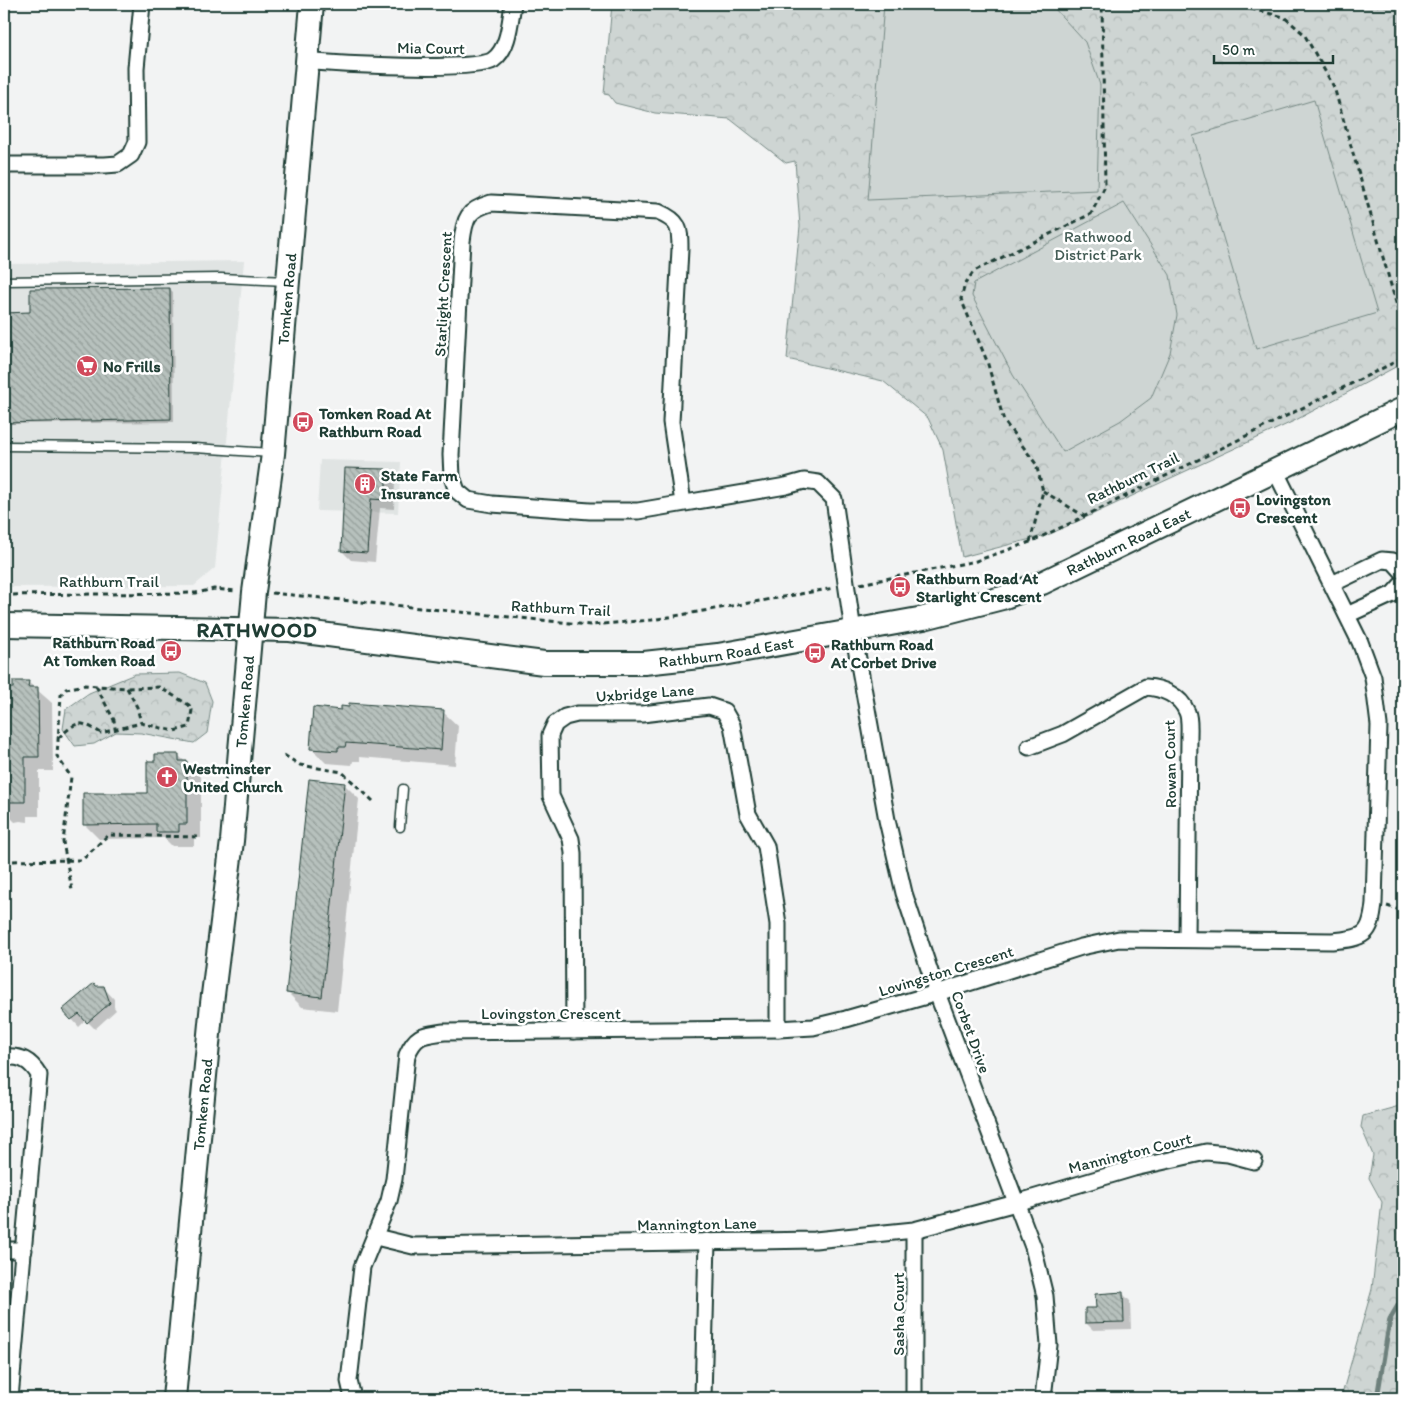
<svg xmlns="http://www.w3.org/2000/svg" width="1407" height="1402" viewBox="0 0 1407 1402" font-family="Itim,sans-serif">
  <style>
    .built { fill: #e0e4e3 }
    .forest { fill: url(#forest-crowns); stroke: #768984 }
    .pitch { fill: #ced5d3; stroke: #768984 }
    .shadow { fill: #0003 }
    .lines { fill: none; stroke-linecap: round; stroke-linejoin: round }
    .stream { stroke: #6d807b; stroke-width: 5 }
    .building { fill: url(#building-back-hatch); stroke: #1f3d34 }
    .lane-casing { stroke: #1f3d34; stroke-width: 11 }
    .street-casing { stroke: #1f3d34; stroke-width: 19 }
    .secondary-casing { stroke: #1f3d34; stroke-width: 26 }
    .path { stroke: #1f3d34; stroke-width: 3; stroke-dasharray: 5 4; stroke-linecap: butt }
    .lane { stroke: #fff; stroke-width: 8 }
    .street { stroke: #fff; stroke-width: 15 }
    .secondary { stroke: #fff; stroke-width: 22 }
    .labels { text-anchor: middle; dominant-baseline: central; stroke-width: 5; stroke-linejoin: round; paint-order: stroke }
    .street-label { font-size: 16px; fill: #1f3d34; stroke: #fff }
    .park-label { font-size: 16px; fill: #425b54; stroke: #fff }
    .poi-label { font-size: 16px; font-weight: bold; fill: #1f3d34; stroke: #fff; text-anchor: start }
    .district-label { font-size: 21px; font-weight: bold; letter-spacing: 1px; fill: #1f3d34; stroke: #fff }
  </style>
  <defs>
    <pattern id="forest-crowns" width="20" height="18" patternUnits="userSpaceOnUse" patternTransform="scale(1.25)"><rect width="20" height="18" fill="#ced5d3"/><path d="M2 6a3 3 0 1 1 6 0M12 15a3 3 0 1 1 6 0" fill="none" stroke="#b0b8b6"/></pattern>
    <pattern id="building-back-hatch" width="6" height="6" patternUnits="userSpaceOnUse" patternTransform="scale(1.25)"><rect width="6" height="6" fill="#b7c1bd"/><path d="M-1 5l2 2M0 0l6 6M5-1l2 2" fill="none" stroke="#949e9a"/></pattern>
  </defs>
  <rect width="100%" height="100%" fill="#f2f3f3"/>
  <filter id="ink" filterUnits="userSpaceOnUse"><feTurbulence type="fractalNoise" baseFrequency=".02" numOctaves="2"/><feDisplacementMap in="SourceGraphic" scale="10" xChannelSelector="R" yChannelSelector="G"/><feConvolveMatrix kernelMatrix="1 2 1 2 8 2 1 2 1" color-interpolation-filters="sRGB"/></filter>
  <g filter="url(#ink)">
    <g class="built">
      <path d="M244,261L215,568L194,586L4,587V264Z"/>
      <path d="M320,460L401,462L398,513L317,511Z"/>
    </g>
    <g class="forest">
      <path d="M612,4H1403V363L1294,421L1050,534L962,557L943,450L928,418L883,381L787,359L800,226L795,161L786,163L730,119L655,113L615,103L609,95L604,94Z"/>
      <path d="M180,673L205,683L212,701L207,733L194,743L141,733L116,732L94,744L75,746L63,729L66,709L89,693L135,674Z"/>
      <path d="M1403,1105V1398H1341L1372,1289L1382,1202L1369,1178L1373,1155L1361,1127L1363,1116Z"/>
    </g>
    <g class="pitch">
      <path d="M884,4H1047L1054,8L1085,42L1100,85L1097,190L868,200Z"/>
      <path d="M1314,100L1377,313L1256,349L1193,136Z"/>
      <path d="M1124,203L1170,275L1177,315L1170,353L1151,398L1120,421L1063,452L1013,375L972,296L974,283Z"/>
    </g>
    <g class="shadow">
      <path d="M170,289L173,292L174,422L4,424V314L31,313Z"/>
      <path d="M386,470L395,480L394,509L380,508L375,562L351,560L342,551Z"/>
      <path d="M28,682L52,703L53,771H39V816H28V822L20,821L15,822L9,816H4V689H14Z"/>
      <path d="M342,711L443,712L458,726L455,765L360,757V761H353L352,765L326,763L311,748Z"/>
      <path d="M178,755L201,777V838H194V846H172L164,838L99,839L84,824L148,794L157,762Z"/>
      <path d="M345,785L359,799L337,1011L302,1007L287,992Z"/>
      <path d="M103,987L114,999V1007L116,1010L95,1029L86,1020L79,1027L64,1010Z"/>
      <path d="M1123,1294L1130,1301L1131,1329L1093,1330L1086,1323L1097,1309Z"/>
    </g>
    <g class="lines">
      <path class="stream" d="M1377,1398L1390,1319L1403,1297"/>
    </g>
    <g class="building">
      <path d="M170,288L171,419L4,423V313L30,312V289Z"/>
      <path d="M345,468L386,469V500L371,499L367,553L341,551Z"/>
      <path d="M13,681H29L28,687H38L39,757H25V802H4V688H13Z"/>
      <path d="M349,703L444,710L441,750L346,743L345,747H338V751L310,749L313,707L341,710V706L349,707Z"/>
      <path d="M155,754H179V761H187V824H179V832H156V824L83,825V793H147V761H155Z"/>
      <path d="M309,779L345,783L322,997L286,993Z"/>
      <path d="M94,983L96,986H104L110,1003L87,1023L79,1014L71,1020L62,1010Z"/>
      <path d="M1123,1292L1124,1322L1085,1323V1308H1096L1095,1294Z"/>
    </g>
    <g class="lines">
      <g class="lane-casing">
        <g id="lane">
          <path d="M4,281L221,278L286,281"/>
          <path d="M4,446L195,448L271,453"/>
          <path d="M4,813V812"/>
          <path d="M400,827L403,789"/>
        </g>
      </g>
      <g class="street-casing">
        <g id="street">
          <path d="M306,61C334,64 476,72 493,60C509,49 510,21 513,4"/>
          <path d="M4,165H105L118,164L131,155L137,142L136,68L142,4"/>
          <path d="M683,503L671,422L680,249C680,227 679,221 658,212L491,203C467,210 465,218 462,241L451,455L452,477L457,491L468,500L492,504L590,511H638L786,486L804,481L818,483L834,499L853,631L887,820L904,893L937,993L1033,1247L1045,1296L1049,1345L1043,1398"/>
          <path d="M1332,584L1382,560L1393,561L1403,572"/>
          <path d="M1347,615L1393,594L1403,583"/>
          <path d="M1029,747L1063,734L1146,687C1162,688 1180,695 1187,712C1190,719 1189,729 1189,736L1187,939"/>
          <path d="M574,1031L573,853L571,839L551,796L550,735L555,724L565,717L577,714H642L709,706L724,711L732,725L748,814L766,846L778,924V1029"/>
          <path d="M4,1057C21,1056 30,1060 39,1075L10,1398"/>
          <path d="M376,1237L413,1246L815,1240L914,1230L1016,1203L1134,1168L1206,1152L1228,1154L1254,1161"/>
          <path d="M4,1250H24"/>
          <path d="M353,1398L349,1381L362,1267L389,1201L394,1179L407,1055C416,1034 423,1035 444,1032L778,1029L813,1027L846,1019L937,993L1081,947L1119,939L1332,941C1364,938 1371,936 1374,903L1379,725L1373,677L1360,642L1275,470"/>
          <path d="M703,1398L707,1241"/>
          <path d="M914,1398V1230"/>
        </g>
      </g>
      <g class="secondary-casing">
        <g id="secondary">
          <path id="s1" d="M4,625L290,630L544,663H644L718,655L924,618L1002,598L1042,583L1403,409"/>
          <path id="s2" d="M174,1398L212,1003L232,841L254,592L273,454L312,4"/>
        </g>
      </g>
      <g class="path">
        <path d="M1197,4L1243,7L1284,17L1304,34L1334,87L1403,327"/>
        <path d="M1043,491L1084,516"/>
        <path d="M1030,542L1043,491L1036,464L1004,421L987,361L961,299L965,284L974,271L1091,214L1105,186L1102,4"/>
        <path d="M860,584L976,561L1030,542L1073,522L1403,358"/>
        <path d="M272,593L590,625L652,620L834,588"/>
        <path d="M4,595L196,593L214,589L236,591"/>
        <path d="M96,686L114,720L115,728"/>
        <path d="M127,688L137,707L141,723"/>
        <path d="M58,738C78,721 78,719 101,733L141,723L174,731L189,727L192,710L189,705L159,687L127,688L84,685L66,689L61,695L57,756L71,777L63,842L72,890"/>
        <path d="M284,755L300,765L342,772L373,801"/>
        <path d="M4,861L82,860L108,835L199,837"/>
        <path d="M1387,906L1403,911"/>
      </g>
      <use href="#lane" class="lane"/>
      <use href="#street" class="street"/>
      <use href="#secondary" class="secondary"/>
    </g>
  </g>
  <defs>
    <g id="supermarket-disc" transform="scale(1.125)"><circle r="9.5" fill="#d1495b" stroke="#fff"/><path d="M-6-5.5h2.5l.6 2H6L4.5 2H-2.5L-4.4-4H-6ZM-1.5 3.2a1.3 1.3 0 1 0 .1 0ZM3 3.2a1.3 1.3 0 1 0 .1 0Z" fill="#fff"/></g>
    <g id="bus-disc" transform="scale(1.125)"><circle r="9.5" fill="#d1495b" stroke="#fff"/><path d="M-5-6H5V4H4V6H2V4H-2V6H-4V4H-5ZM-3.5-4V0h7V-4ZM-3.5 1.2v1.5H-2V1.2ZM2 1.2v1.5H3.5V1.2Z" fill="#fff"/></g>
    <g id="building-disc" transform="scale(1.125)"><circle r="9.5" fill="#d1495b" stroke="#fff"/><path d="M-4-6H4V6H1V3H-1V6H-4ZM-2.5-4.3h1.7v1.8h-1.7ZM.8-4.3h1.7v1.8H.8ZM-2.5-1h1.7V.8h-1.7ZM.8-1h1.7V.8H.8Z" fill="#fff"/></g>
    <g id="church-disc" transform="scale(1.125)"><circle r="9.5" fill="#d1495b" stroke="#fff"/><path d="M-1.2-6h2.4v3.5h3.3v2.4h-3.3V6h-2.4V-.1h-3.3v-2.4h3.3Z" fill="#fff"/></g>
  </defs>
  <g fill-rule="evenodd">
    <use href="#supermarket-disc" x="87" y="366"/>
    <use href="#bus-disc" x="303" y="422"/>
    <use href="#building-disc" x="365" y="484"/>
    <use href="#bus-disc" x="1240" y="508"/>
    <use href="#bus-disc" x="900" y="587"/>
    <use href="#bus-disc" x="171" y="651"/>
    <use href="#bus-disc" x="815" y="653"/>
    <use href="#church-disc" x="167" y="777"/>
  </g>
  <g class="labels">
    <g class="street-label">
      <text transform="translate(431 48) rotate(1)">Mia Court</text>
      <text transform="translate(443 294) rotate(-87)">Starlight Crescent</text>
      <text stroke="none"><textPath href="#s2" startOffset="1105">Tomken Road</textPath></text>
      <text transform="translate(1133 478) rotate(-26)">Rathburn Trail</text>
      <text stroke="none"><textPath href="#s1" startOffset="1145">Rathburn Road East</textPath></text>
      <text x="109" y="581">Rathburn Trail</text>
      <text transform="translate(561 608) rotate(3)">Rathburn Trail</text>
      <text stroke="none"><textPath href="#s1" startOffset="725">Rathburn Road East</textPath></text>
      <text transform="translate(645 693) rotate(-4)">Uxbridge Lane</text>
      <text stroke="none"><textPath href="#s2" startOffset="700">Tomken Road</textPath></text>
      <text transform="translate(1170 764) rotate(-91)">Rowan Court</text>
      <text transform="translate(946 971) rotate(-17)">Lovingston Crescent</text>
      <text x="551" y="1013">Lovingston Crescent</text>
      <text transform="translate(971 1032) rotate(70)">Corbet Drive</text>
      <text stroke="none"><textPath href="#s2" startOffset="295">Tomken Road</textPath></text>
      <text transform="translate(1130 1153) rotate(-14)">Mannington Court</text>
      <text transform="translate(697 1224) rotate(-1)">Mannington Lane</text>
      <text transform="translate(898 1314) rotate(-90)">Sasha Court</text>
    </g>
    <g class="park-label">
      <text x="1098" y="236">Rathwood<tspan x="1098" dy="18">District Park</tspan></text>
    </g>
    <g class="poi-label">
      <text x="103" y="366">No Frills</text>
      <text x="319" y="413">Tomken Road At<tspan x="319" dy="18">Rathburn Road</tspan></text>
      <text x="381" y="475">State Farm<tspan x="381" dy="18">Insurance</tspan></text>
      <text x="1256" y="499">Lovingston<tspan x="1256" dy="18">Crescent</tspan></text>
      <text x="916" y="578">Rathburn Road At<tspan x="916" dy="18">Starlight Crescent</tspan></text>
      <text x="155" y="642" text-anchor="end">Rathburn Road<tspan x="155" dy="18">At Tomken Road</tspan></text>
      <text x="831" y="644">Rathburn Road<tspan x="831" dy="18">At Corbet Drive</tspan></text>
      <text x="183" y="768">Westminster<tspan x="183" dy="18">United Church</tspan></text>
    </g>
    <g class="district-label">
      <text x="257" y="629">RATHWOOD</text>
    </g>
  </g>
  <rect width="1407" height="1402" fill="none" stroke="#fff" stroke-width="20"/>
  <rect x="10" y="10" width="1387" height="1382" fill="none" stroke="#1f3d34" stroke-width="2" filter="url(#ink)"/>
  <path d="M1214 55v8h119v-8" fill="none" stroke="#1f3d34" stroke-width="2.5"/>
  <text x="1222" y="55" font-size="15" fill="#1f3d34" stroke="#ffffff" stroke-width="4" paint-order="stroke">50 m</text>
</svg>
